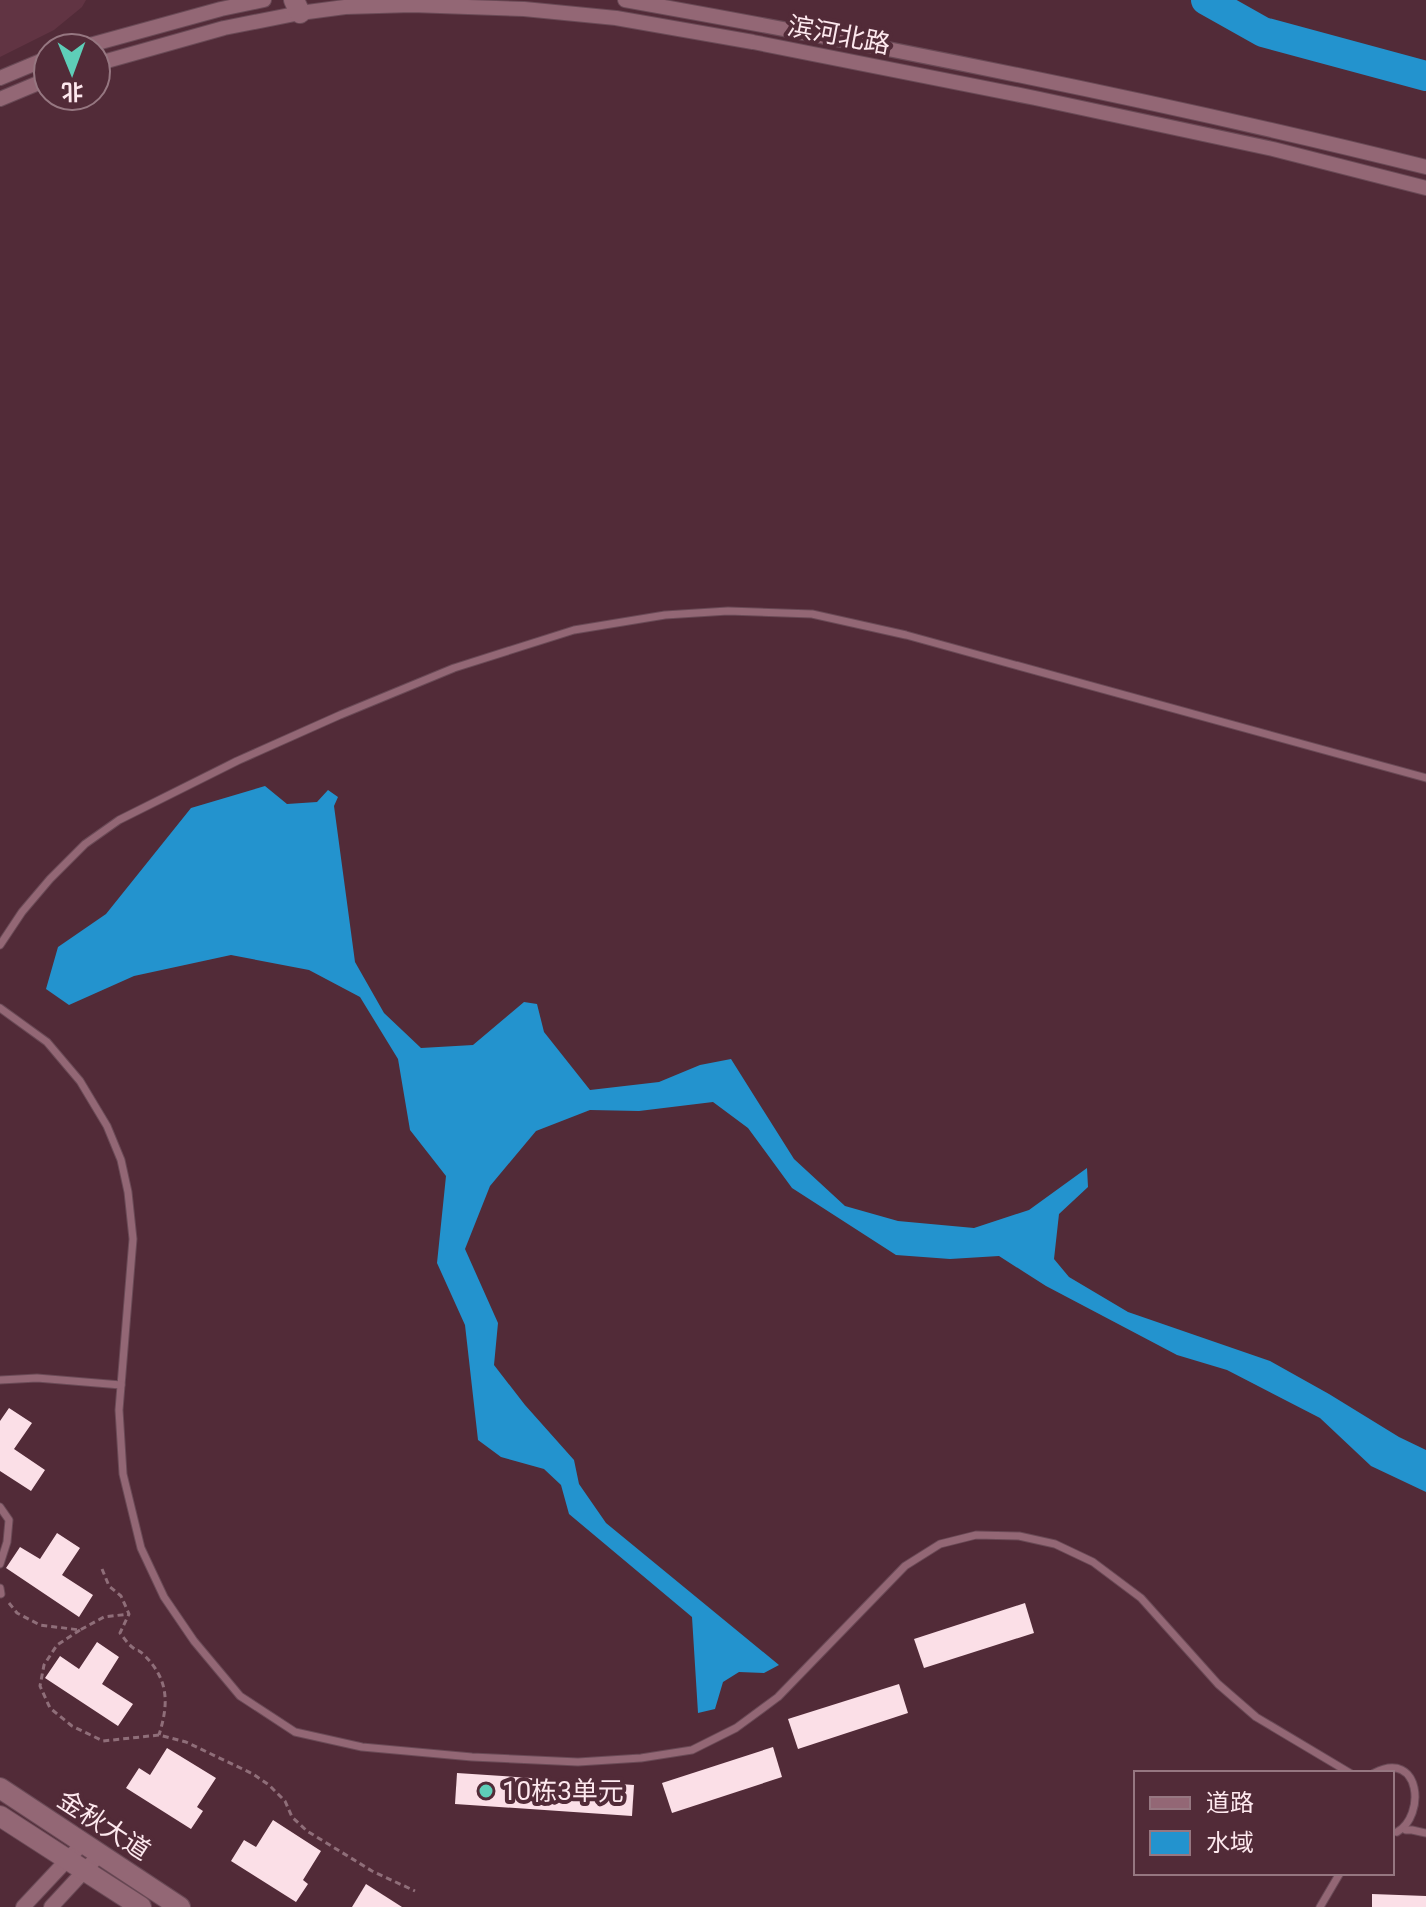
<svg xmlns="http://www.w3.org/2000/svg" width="1426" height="1907" viewBox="0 0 1426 1907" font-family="Roboto,'Noto Sans SC',sans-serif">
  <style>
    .built { fill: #613443 }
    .water { fill: #2393ce }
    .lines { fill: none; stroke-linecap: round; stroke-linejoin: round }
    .river { stroke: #2393ce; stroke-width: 30 }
    .building { fill: #fbdfe7 }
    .lane-casing { stroke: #6a4a56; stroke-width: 9 }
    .street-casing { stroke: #6a4a56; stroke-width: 16 }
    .secondary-casing { stroke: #6a4a56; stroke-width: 22 }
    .path { stroke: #8f6e79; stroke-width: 3; stroke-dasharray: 6 4; stroke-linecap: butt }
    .lane { stroke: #936775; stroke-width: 7 }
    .street { stroke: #936775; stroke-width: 14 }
    .secondary { stroke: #936775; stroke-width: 20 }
    .poi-dot { fill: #5eceb8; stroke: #522b38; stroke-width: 3 }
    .labels { text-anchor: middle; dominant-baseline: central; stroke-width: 8; stroke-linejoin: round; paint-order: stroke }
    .street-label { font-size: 26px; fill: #fde8ee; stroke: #522b38 }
    .poi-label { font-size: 26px; fill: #fde8ee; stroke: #522b38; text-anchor: start }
  </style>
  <rect width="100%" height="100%" fill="#522b38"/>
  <path class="built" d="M0,0H86L82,7L54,30L0,57Z"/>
  <path class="water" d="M265,786L287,804L317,802L328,790L338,797L334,806L355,962L384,1013L421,1048L473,1045L524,1002L537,1004L544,1032L590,1090L659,1082L700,1065L731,1059L794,1159L845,1206L898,1221L974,1228L1029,1210L1087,1168L1088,1187L1059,1214L1054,1259L1069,1277L1128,1312L1270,1361L1329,1394L1399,1437L1426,1450V1492L1371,1466L1320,1418L1227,1370L1177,1355L1046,1286L999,1256L950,1259L896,1255L792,1188L748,1128L713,1102L639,1111L590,1110L536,1131L490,1186L465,1249L498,1323L494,1365L525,1405L574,1460L579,1484L606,1523L779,1665L764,1673L739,1672L723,1682L715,1709L698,1713L692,1617L569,1514L561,1485L544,1469L501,1457L478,1440L465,1325L437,1263L446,1176L410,1130L398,1059L360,997L309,970L231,955L134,976L69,1005L46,989L58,947L106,914L191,808Z"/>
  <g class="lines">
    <path class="river" d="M1206,0L1263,32L1426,76"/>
  </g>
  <g class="building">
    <path d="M9,1408L32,1423L14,1449L45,1470L31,1491L0,1471V1421Z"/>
    <path d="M57,1533L80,1548L62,1575L93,1595L79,1617L6,1568L20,1547L40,1559Z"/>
    <path d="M1025,1603L1034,1633L924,1668L914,1639Z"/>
    <path d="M97,1642L119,1657L102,1684L133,1704L118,1726L45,1678L60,1656L79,1669Z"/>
    <path d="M899,1684L908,1713L798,1749L788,1719Z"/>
    <path d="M773,1747L782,1777L672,1813L662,1783Z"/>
    <path d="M167,1748L216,1778L197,1807L203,1811L191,1829L126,1788L139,1768L150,1775Z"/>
    <path d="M457,1773L634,1785L632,1816L455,1804Z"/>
    <path d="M273,1820L321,1851L303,1880L308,1884L296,1902L231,1861L244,1840L256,1847Z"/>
    <path d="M366,1884L402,1907H352Z"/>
    <path d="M1372,1894L1426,1896V1907H1372Z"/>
  </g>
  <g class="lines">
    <g class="lane-casing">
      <g id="lane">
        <path d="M0,945L22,912L50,879L85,844L119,820L237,761L340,715L454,668L574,630L665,615L728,611L812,614L906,635L1426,778"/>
        <path d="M0,1008L47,1042L80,1081L107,1126L121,1160L128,1192L133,1239L119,1410L123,1474L141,1548L164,1597L194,1641L240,1696L295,1732L362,1747L472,1757L578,1762L641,1758L692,1750L736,1728L778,1697L905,1566L940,1544L976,1535L1019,1536L1055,1544L1093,1562L1141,1598L1218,1684L1256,1717L1350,1773"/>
        <path d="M0,1380L37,1378L121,1385"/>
        <path d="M0,1507L9,1520L7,1542L0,1564"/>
        <path d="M0,1588L1,1594"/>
        <path d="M1374,1773C1421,1749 1426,1816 1397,1832"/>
        <path d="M1406,1830H1412L1426,1833"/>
        <path d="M1320,1907L1340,1873"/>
      </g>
    </g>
    <g class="street-casing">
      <g id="street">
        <path d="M625,0C894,48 1161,101 1426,167"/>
        <path d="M79,48L221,9L264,0"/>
        <path d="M96,64L224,28L300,13L345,7L412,5L524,9L616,18L753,42L1035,98L1273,149L1426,188"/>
        <path d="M0,78L48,58"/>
        <path d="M0,99L48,79"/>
        <path d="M23,1907L83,1843"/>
        <path d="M51,1907L100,1854"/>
      </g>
    </g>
    <g class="secondary-casing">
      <g id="secondary">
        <path d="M294,0L300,13"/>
        <path d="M0,1788L180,1907"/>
        <path d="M0,1816L141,1907"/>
      </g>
    </g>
    <g class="path">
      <path d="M102,1569L109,1586L121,1596L129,1614L120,1633C124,1638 128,1644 132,1647C141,1654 135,1647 143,1654C169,1679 169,1703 159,1735"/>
      <path d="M9,1603L17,1613L40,1625L80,1630L104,1617L129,1614"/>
      <path d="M80,1630L57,1645L44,1665L40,1686L50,1708L72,1726L103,1741L159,1735L186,1742L253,1774L269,1785L285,1801L292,1817L307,1831L372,1871L415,1891"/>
    </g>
    <use href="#lane" class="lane"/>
    <use href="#street" class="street"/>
    <use href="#secondary" class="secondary"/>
  </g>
  <circle class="poi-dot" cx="486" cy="1791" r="8"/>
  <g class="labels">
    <g class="street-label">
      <text transform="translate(839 35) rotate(11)">滨河北路</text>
      <text transform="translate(104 1825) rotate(33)">金秋大道</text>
    </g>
    <g class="poi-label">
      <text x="502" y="1791">10栋3单元</text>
    </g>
  </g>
  <rect x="1134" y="1771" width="260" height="104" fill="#522b38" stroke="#967781" stroke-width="2"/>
  <rect x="1150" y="1797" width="40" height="12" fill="#936775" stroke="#967781" stroke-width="2"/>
  <text x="1206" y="1811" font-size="24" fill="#fde8ee">道路</text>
  <rect x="1150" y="1831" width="40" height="24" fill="#2393ce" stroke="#967781" stroke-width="2"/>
  <text x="1206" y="1851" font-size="24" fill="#fde8ee">水域</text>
  <g transform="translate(72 72) rotate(179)"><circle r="38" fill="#522b38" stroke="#967781" stroke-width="2"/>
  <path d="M0-6L14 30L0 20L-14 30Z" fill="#5eceb8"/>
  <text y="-12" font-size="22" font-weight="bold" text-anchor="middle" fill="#fde8ee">北</text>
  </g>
</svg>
